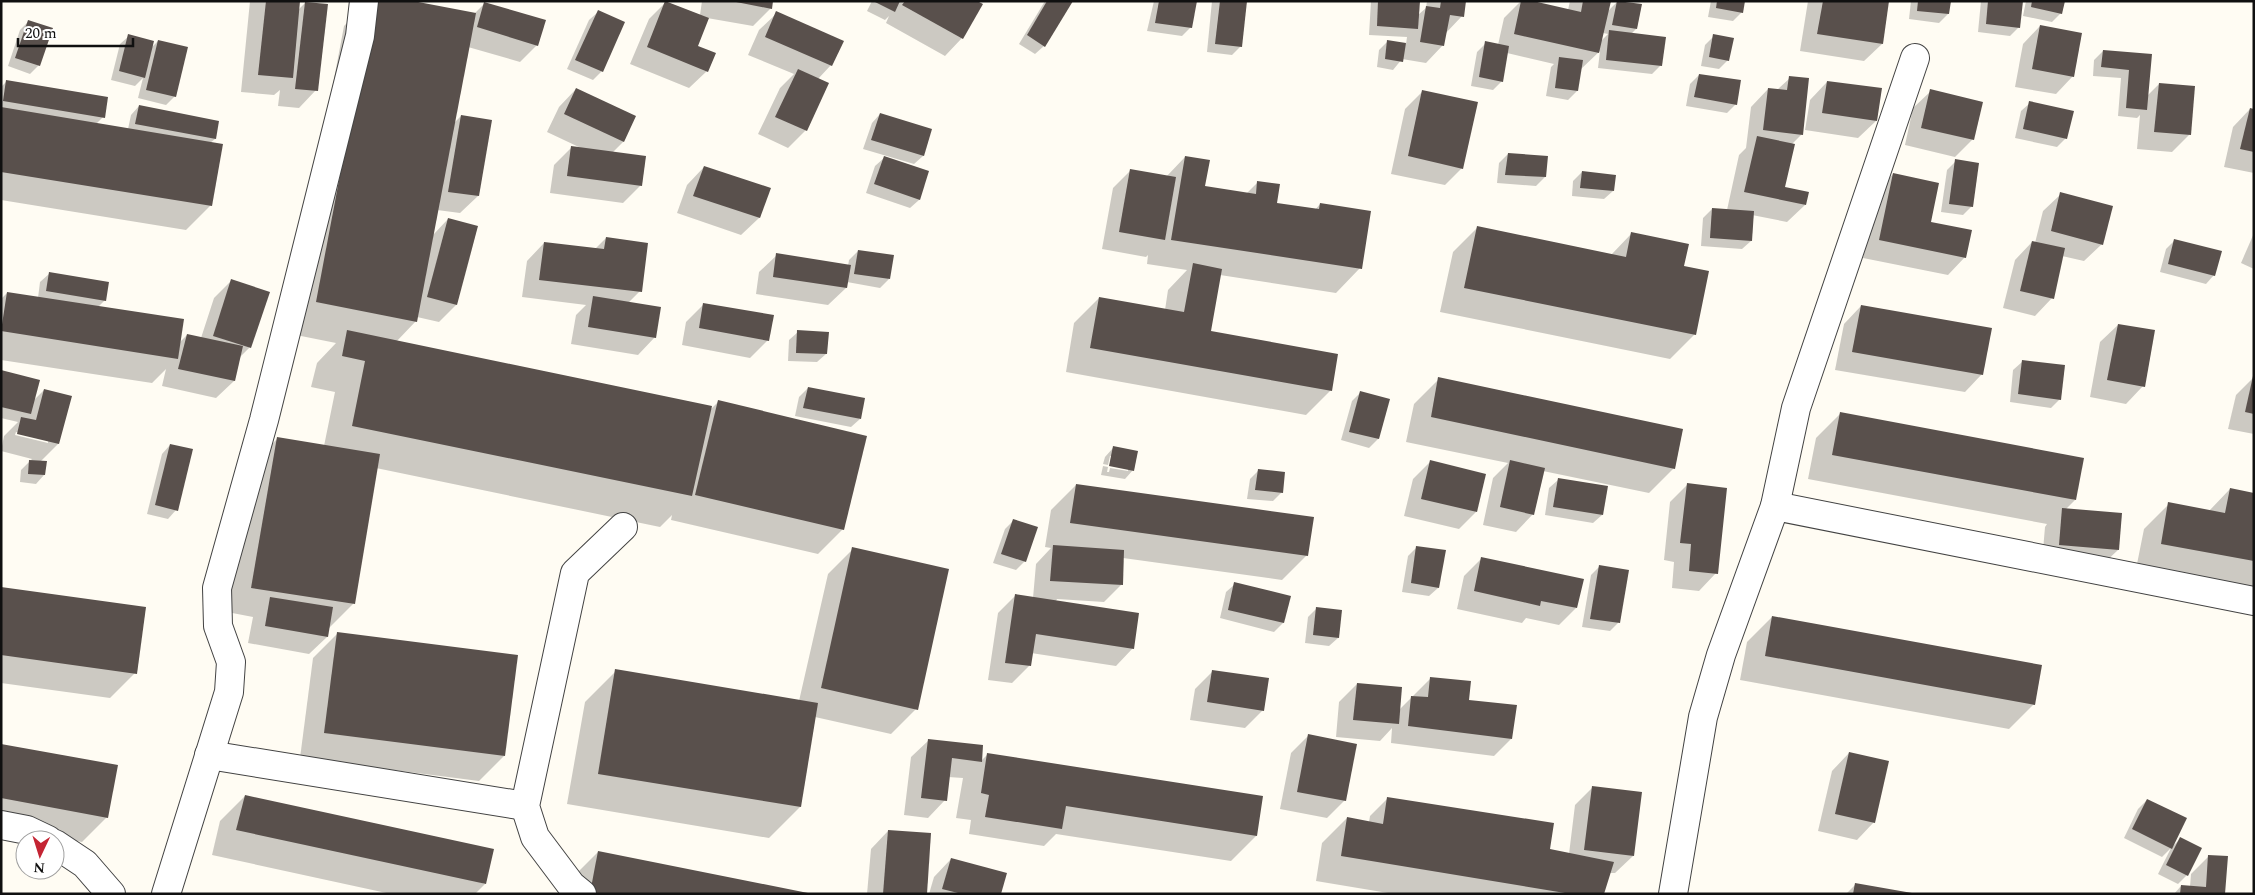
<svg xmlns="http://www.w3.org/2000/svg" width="2255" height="895" viewBox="0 0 2255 895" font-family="Spectral,serif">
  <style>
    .shadow { fill: #0003; fill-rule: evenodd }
    .building { fill: #59504c }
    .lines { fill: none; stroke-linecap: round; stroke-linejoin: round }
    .minor-casing { stroke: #434343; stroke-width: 30 }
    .minor { stroke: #fff; stroke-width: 28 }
  </style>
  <rect width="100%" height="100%" fill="#fffcf3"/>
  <g class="shadow">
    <path d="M250,1H299L298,10L305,3L316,90L299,108L278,106L280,90L274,95L241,92Z"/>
    <path d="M369,1L474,14L485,3L537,45L520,62L468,47L453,124L461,116L478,196L460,213L437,210L433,235L448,219L456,305L439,322L417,317L416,321L396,342L709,411L718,402L843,529L818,554L671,520L672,515L660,527L376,468L353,604L328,629L327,637L309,654L248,643L253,617L227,612L253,463L278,438L324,446L335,392L311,387L317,363L336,343L286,333L344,26Z"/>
    <path d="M702,1H772L771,8L753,26L707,18L696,47L707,71L689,88L630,64L649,19L666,2L700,15Z"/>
    <path d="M872,1H975L962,38L945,56L886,23L889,16L885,20L867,11Z"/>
    <path d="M1045,1H1072L1044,46L1035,54L1019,44Z"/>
    <path d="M1154,1H1195L1191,27L1182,36L1147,31Z"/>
    <path d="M1212,1H1246L1241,46L1232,55L1207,52Z"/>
    <path d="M1371,1H1419L1418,15L1426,8L1427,1H1465L1462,16L1445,34L1443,45L1426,63L1402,59L1393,70L1377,67L1379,50L1388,41L1406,44L1407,37L1369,35Z"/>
    <path d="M1521,1L1568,10L1570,1H1610L1607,12L1617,2L1636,29L1631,34L1661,65L1652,74L1598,68L1600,51L1580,70L1577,91L1568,100L1546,96L1551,67L1554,64L1507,53L1502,81L1493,90L1471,86L1477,52L1486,43L1498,45L1504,18ZM1603,33L1608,34L1601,41Z"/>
    <path d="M1711,1H1744L1742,12L1733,21L1708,17Z"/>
    <path d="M1808,1H1888L1882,44L1864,61L1800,51Z"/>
    <path d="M1911,1H1949L1948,14L1939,23L1909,19Z"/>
    <path d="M1981,1H2021L2019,27L2010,36L1978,32Z"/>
    <path d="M2026,1H2064L2061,13L2052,22L2023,16Z"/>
    <path d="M598,12L602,71L593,80L567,69L589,20Z"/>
    <path d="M777,13L831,65L818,79L806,130L788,148L758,134L780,88L794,74L748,55L759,30Z"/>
    <path d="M29,21L39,65L30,74L8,66L20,30Z"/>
    <path d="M2040,26L2073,76L2056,94L2015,87L2023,44Z"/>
    <path d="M129,36L151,48L158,41L175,96L166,105L138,98L143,78L135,86L111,80L120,44Z"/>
    <path d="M1714,36L1728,60L1719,69L1701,66L1705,45Z"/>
    <path d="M2103,51L2150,55L2147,96L2159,84L2190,134L2172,152L2137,149L2140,115L2137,118L2118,116L2121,78L2093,76L2094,60Z"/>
    <path d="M1699,75L1736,104L1727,113L1686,106L1690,84Z"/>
    <path d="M1790,78L1802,134L1791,145L1784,187L1805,205L1787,222L1752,215L1751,241L1742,249L1701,246L1703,218L1712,209L1727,210L1739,155L1746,148L1751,107L1768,89L1777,90Z"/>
    <path d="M7,81L103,117L96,124L128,129L131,115L139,106L218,122L215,139L210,143L211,205L186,230L1,200V87Z"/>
    <path d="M1827,82L1876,121L1858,138L1805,130L1810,100Z"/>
    <path d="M576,89L635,117L623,142L612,153L641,185L623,203L550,193L554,165L572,147L581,148L547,132L559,107Z"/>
    <path d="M1931,91L1973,139L1955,157L1905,145L1913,108Z"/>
    <path d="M1422,92L1462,168L1445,185L1391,174L1405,109Z"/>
    <path d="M2030,103L2066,138L2057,147L2015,138L2021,111Z"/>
    <path d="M2250,109L2254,110V173L2224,167L2233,127Z"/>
    <path d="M880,114L931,130L923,156L914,164L863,149L872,123Z"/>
    <path d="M1508,154L1545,177L1536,186L1497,183L1499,163Z"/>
    <path d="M1185,157L1204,187L1246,194L1258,182L1276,204L1315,210L1320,204L1360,268L1336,293L1220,275L1210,332L1331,390L1306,415L1066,372L1074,323L1099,298L1165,310L1168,290L1187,270L1147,264L1148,255L1146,257L1102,249L1113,188L1131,170L1166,177Z"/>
    <path d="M884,158L928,172L919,200L910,208L866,193L875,166Z"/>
    <path d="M1956,161L1972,206L1963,215L1941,212L1947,170Z"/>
    <path d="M704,167L769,189L759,218L741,235L677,213L687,185Z"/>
    <path d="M1582,172L1613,191L1604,199L1572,196L1573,181Z"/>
    <path d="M1893,174L1929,223L1965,257L1948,275L1863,258L1876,192Z"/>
    <path d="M2061,194L2102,244L2084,261L2062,256L2052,298L2035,316L2003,308L2015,260L2032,242L2035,243L2043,211Z"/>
    <path d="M1478,227L1611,255L1632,233L1695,334L1670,359L1440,312L1453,252Z"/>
    <path d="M2254,233V269L2241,263Z"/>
    <path d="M606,238L640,291L628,303L655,337L638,355L571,344L576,315L586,305L522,297L527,261L544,243L595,249Z"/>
    <path d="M2175,240L2214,275L2206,284L2160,272L2166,249Z"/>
    <path d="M858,251L889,279L880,288L847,282L846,288L828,305L756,294L759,272L777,255L848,266L849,260Z"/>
    <path d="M49,274L105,300L98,307L179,343L187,335L201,338L214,298L231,281L250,347L239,358L234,381L216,398L162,386L166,369L152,383L1,360V299L7,293L38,298L40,282Z"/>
    <path d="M704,304L768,340L750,358L682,345L686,322Z"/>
    <path d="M1861,306L1982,374L1965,392L1835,370L1844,324Z"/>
    <path d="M2118,325L2143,386L2126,404L2090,397L2100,342Z"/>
    <path d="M798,332L826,354L817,362L788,361L789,340Z"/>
    <path d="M2022,362L2060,399L2051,408L2010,402L2013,370Z"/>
    <path d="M1,372L33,401L44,390L70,397L58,444L40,462L44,475L36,484L20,482L21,470L32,459L1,451L4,436L18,422L1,418ZM16,432L48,440V443L15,435Z"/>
    <path d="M2253,378L2254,434L2228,429L2236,395Z"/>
    <path d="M1439,379L1674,468L1649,493L1543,471L1533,514L1516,532L1483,525L1493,478L1508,463L1406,442L1414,404Z"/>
    <path d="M808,388L860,419L851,427L795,416L799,397Z"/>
    <path d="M1361,392L1388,400L1378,439L1369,448L1341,440L1352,401Z"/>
    <path d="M1841,413L2075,500L2066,509L2118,550L2100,567L2042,562L2045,527L2047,524L1808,479L1816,438Z"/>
    <path d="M170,445L176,510L168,519L147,514L162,454Z"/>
    <path d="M1113,448L1133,470L1125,479L1101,475L1103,466L1108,467L1107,472H1109L1110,468L1128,471V469L1112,456H1110L1108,465L1103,464L1105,457Z"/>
    <path d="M1430,462L1476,512L1459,529L1404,516L1413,479Z"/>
    <path d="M1259,470L1282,492L1273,501L1247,499L1250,479Z"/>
    <path d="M1558,480L1602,515L1593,523L1545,515L1549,488Z"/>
    <path d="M1076,485L1307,555L1282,580L1123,558L1121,585L1104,602L1057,599L1056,601L1133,648L1116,666L1031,653L1029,666L1012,683L988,680L998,613L1016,595L1033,598L1036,564L1051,548L1045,547L1051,510Z"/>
    <path d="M1687,485L1716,573L1699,591L1672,588L1674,562L1664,560L1670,502Z"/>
    <path d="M2230,489L2254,494V590L2136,569L2144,529L2169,504L2209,511Z"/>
    <path d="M1014,520L1025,561L1016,570L993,563L1005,529Z"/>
    <path d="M1417,547L1438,588L1429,596L1402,592L1408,556Z"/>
    <path d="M853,549L916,709L891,734L815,717L800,807L769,838L567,804L585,702L616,671L799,701L828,574Z"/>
    <path d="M1482,558L1576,608L1559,625L1526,618L1522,623L1457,609L1464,576Z"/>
    <path d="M1600,566L1618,623L1610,631L1582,627L1591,575Z"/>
    <path d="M1235,584L1289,597L1283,623L1274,632L1220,618L1226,592Z"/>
    <path d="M1,589L135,673L110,698L1,683Z"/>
    <path d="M1317,608L1338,638L1329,646L1305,643L1308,617Z"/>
    <path d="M1772,617L2034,704L2009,729L1740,680L1747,642Z"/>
    <path d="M338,633L504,756L479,781L300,758L313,658Z"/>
    <path d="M1212,672L1263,710L1245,728L1190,720L1195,689Z"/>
    <path d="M1431,678L1468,701L1511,739L1494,756L1391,743L1392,728L1380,741L1336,737L1339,702L1357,684L1399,710Z"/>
    <path d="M1308,736L1345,800L1327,818L1280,809L1291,753Z"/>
    <path d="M929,740L982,746L980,762L988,754L1262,797L1256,836L1231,861L1056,834L1044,846L969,834L971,820L956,818L963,778L948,777L945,800L928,818L904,815L911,757Z"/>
    <path d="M1,745L107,817L82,842L1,827Z"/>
    <path d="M1849,753L1874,822L1857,840L1818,831L1832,771Z"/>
    <path d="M1593,787L1633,856L1615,873H1610L1603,894H1394L1316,881L1322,843L1347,818L1369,822L1370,816L1388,798L1549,850L1569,854L1575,805Z"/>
    <path d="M245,796L485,884L475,894H391L212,855L220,821Z"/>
    <path d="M2147,800L2171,848L2162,857L2124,838L2138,809Z"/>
    <path d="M888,831L925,894H867L871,849Z"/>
    <path d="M2180,839L2187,875L2178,884L2158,874L2171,848Z"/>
    <path d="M598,852L806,894H570L573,877Z"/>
    <path d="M2209,856L2224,894H2174L2181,886L2190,887L2191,874Z"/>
    <path d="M951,859L999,894H929L934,877Z"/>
    <path d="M1855,885L1911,894H1846Z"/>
  </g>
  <g class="building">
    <path d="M266,1H300L293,78L258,75Z"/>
    <path d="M373,1H413L476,13L417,322L316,302Z"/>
    <path d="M665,1L709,18L698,46L716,53L708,72L647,47Z"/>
    <path d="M731,1H773L772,9Z"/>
    <path d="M873,1H900L895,12Z"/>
    <path d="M905,1H977L983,4L963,39L902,5Z"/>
    <path d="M1047,1H1073L1045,47L1027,35Z"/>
    <path d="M1159,1H1197L1192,28L1155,23Z"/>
    <path d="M1220,1H1247L1242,47L1215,44Z"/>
    <path d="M1378,1H1420L1418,29L1377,26Z"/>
    <path d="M1441,1H1466L1464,17L1450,15L1444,46L1420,42L1426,6L1440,8Z"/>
    <path d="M1521,1H1533L1581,12L1583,1H1611L1599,53L1514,34Z"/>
    <path d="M1617,1L1642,4L1637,29L1612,25Z"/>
    <path d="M1717,1H1745L1743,13L1716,8Z"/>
    <path d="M1823,1H1889L1883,44L1817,34Z"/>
    <path d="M1918,1H1951L1949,14L1917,11Z"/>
    <path d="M1988,1H2023L2020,28L1986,24Z"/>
    <path d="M2032,1H2065L2062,14L2031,7Z"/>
    <path d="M305,2L328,4L318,91L295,89Z"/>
    <path d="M484,2L546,20L538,46L477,27Z"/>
    <path d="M598,10L625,22L603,72L575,60Z"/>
    <path d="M776,11L844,41L832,66L765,37Z"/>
    <path d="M28,20L53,28L40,66L15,58Z"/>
    <path d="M2040,25L2082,33L2074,77L2032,69Z"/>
    <path d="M1609,30L1666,37L1662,66L1606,60Z"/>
    <path d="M128,34L154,41L145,78L119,71Z"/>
    <path d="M1713,34L1734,38L1729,61L1709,57Z"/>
    <path d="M158,40L188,47L176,97L146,90Z"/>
    <path d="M1387,40L1406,43L1403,62L1385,59Z"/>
    <path d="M1485,41L1509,46L1503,82L1479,77Z"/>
    <path d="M2103,50L2152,54L2147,110L2126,108L2129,70L2101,67Z"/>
    <path d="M1559,57L1583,60L1578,91L1555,88Z"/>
    <path d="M798,69L829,83L807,131L775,117Z"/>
    <path d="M1699,74L1741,80L1737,105L1694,97Z"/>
    <path d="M1789,76L1809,78L1803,135L1763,130L1768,88L1787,90Z"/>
    <path d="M6,80L108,97L105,118L3,101Z"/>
    <path d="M1827,81L1882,88L1877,121L1822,113Z"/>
    <path d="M2159,83L2195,86L2191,135L2154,132Z"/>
    <path d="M576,88L636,116L624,142L564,114Z"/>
    <path d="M1930,89L1983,102L1974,140L1921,128Z"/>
    <path d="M1422,90L1478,102L1463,169L1408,156Z"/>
    <path d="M2029,101L2074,111L2067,139L2023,129Z"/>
    <path d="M139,105L219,121L216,139L135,124Z"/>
    <path d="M1,107L223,144L212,206L1,172Z"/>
    <path d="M2250,108L2254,109V152L2240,149Z"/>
    <path d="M880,113L932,129L924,156L871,140Z"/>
    <path d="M461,115L492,120L479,196L448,192Z"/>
    <path d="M1757,136L1795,144L1785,187L1809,192L1806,205L1744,192Z"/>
    <path d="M571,146L646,156L642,186L567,176Z"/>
    <path d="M1508,153L1548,156L1546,177L1505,175Z"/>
    <path d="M884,156L929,171L920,200L874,184Z"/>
    <path d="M1185,156L1210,160L1205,186L1256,194L1257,181L1280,184L1277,203L1319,209L1320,203L1371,211L1362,269L1171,240Z"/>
    <path d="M1955,159L1979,163L1973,207L1949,204Z"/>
    <path d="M704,166L771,188L760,218L693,196Z"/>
    <path d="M1130,169L1176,177L1165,240L1119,232Z"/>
    <path d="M1582,171L1616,175L1614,191L1580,188Z"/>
    <path d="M1893,173L1939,183L1931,222L1972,230L1966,258L1879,240Z"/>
    <path d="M2060,192L2113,206L2103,245L2051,231Z"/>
    <path d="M1712,208L1754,211L1752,241L1710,238Z"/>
    <path d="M448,218L478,226L457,305L427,297Z"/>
    <path d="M1477,226L1626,257L1631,232L1689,244L1684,266L1709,271L1696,335L1464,288Z"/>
    <path d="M606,237L648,243L642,292L539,280L544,242L604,249Z"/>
    <path d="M2174,239L2222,251L2215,276L2168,264Z"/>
    <path d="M2032,241L2065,248L2054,299L2020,291Z"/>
    <path d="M858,250L894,255L890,279L854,274Z"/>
    <path d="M776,253L851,265L847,288L773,277Z"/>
    <path d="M1193,263L1222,269L1211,331L1338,354L1332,391L1090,348L1099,297L1184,312Z"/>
    <path d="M49,272L109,282L106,301L46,291Z"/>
    <path d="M231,279L270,292L251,348L213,336Z"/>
    <path d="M7,292L184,319L178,359L1,331Z"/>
    <path d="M593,296L661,307L656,338L588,327Z"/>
    <path d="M703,303L774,315L769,341L699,328Z"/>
    <path d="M1861,305L1992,328L1983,375L1852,352Z"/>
    <path d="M2118,324L2155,330L2145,387L2107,380Z"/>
    <path d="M347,330L712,406L692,496L352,426L365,361L342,356Z"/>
    <path d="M797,330L829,332L827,354L796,353Z"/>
    <path d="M187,334L243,346L235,381L178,369Z"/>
    <path d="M2022,360L2065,365L2061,400L2018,394Z"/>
    <path d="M1,370L40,380L31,414L1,407Z"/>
    <path d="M2253,376H2254V414L2245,412Z"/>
    <path d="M1438,377L1683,429L1675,469L1431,417Z"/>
    <path d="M808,387L865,398L861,419L803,408Z"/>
    <path d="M44,389L72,396L59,444L17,434L21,417L36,420Z"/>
    <path d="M1360,391L1390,399L1379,439L1349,432Z"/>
    <path d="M718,400L867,436L844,530L695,495Z"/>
    <path d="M1840,412L2084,458L2076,500L1832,455Z"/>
    <path d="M277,437L380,454L355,604L251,588Z"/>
    <path d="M170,444L193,449L178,511L155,505Z"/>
    <path d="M1113,446L1138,451L1134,471L1109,466Z"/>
    <path d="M29,460L47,461L45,475L28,474Z"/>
    <path d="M1430,460L1486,474L1477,512L1421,499Z"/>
    <path d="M1510,460L1545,468L1534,515L1500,507Z"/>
    <path d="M1258,469L1285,472L1283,493L1255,490Z"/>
    <path d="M1558,478L1608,486L1603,515L1553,507Z"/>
    <path d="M1687,483L1727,488L1718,574L1689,571L1691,544L1680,543Z"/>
    <path d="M1076,484L1314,517L1308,556L1070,523Z"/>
    <path d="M2230,488L2254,493V561L2161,544L2168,502L2225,513Z"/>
    <path d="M2062,508L2122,513L2119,550L2059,545Z"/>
    <path d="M1013,519L1038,527L1026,562L1001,554Z"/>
    <path d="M1053,545L1124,550L1123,585L1050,581Z"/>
    <path d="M1416,546L1446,550L1439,588L1411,583Z"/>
    <path d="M852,547L949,569L918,710L821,688Z"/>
    <path d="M1481,557L1584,579L1577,608L1541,601L1540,606L1474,591Z"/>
    <path d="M1599,565L1629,570L1620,623L1590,619Z"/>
    <path d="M1234,582L1291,596L1284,623L1228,610Z"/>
    <path d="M1,587L146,607L137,674L1,655Z"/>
    <path d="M1015,594L1139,613L1134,649L1036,634L1031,666L1005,663Z"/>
    <path d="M270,597L333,607L328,637L265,626Z"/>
    <path d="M1316,607L1342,610L1339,638L1313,635Z"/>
    <path d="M1772,616L2042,665L2035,705L1765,656Z"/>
    <path d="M337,632L518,655L505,756L324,733Z"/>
    <path d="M615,669L818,703L801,807L598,774Z"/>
    <path d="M1212,670L1269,678L1264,711L1207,702Z"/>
    <path d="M1430,677L1471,681L1469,700L1517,705L1512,739L1408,726L1411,696L1428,697Z"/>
    <path d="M1357,683L1402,687L1399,724L1353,720Z"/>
    <path d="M1308,734L1357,744L1346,801L1297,792Z"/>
    <path d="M928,739L983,745L982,762L952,758L947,801L921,798Z"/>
    <path d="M1,744L118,765L108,818L1,798Z"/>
    <path d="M1849,752L1889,761L1875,823L1835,814Z"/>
    <path d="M987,753L1263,796L1257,836L1066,806L1062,829L985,817L989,795L981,793Z"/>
    <path d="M1592,786L1642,792L1634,856L1584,850Z"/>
    <path d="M245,795L494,849L486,884L236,830Z"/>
    <path d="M1387,797L1554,823L1550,849L1614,862L1604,894H1571L1341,856L1347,817L1383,824Z"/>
    <path d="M2147,799L2187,818L2172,849L2132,829Z"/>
    <path d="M888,830L931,833L927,894H883Z"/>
    <path d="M2180,837L2202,848L2188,876L2166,865Z"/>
    <path d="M598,851L808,893V894L590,893Z"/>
    <path d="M2208,855L2228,856L2225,894H2180L2181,885L2206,887Z"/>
    <path d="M951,858L1007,873L1001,894H962L942,889Z"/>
    <path d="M1855,883L1912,893V894H1853Z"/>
  </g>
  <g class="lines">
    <g class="minor-casing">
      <g id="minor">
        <path d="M1775,506L2254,601"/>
        <path d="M209,755L525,806"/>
        <path d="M1,825L27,830L48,840"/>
        <path d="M55,844L85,864L111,894"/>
        <path d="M166,894L229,692L231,662L218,626L217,588L264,420L360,36L364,1"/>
        <path d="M582,894L571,885L535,837L525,806L575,573L623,527"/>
        <path d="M1673,894L1703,717L1721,655L1775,506L1796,408L1915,58"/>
      </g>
    </g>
    <use href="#minor" class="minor"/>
  </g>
  <rect width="2255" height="895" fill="none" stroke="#101010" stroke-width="5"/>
  <g transform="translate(40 855) rotate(184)"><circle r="24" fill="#ffffff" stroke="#9f9f9f"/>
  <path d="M0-4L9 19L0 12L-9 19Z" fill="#c42433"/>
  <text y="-8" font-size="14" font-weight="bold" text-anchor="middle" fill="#101010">N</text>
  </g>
  <path d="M18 38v8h115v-8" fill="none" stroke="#101010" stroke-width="2.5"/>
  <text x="25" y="38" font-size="15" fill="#101010" stroke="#ffffff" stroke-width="4" paint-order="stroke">20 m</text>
</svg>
